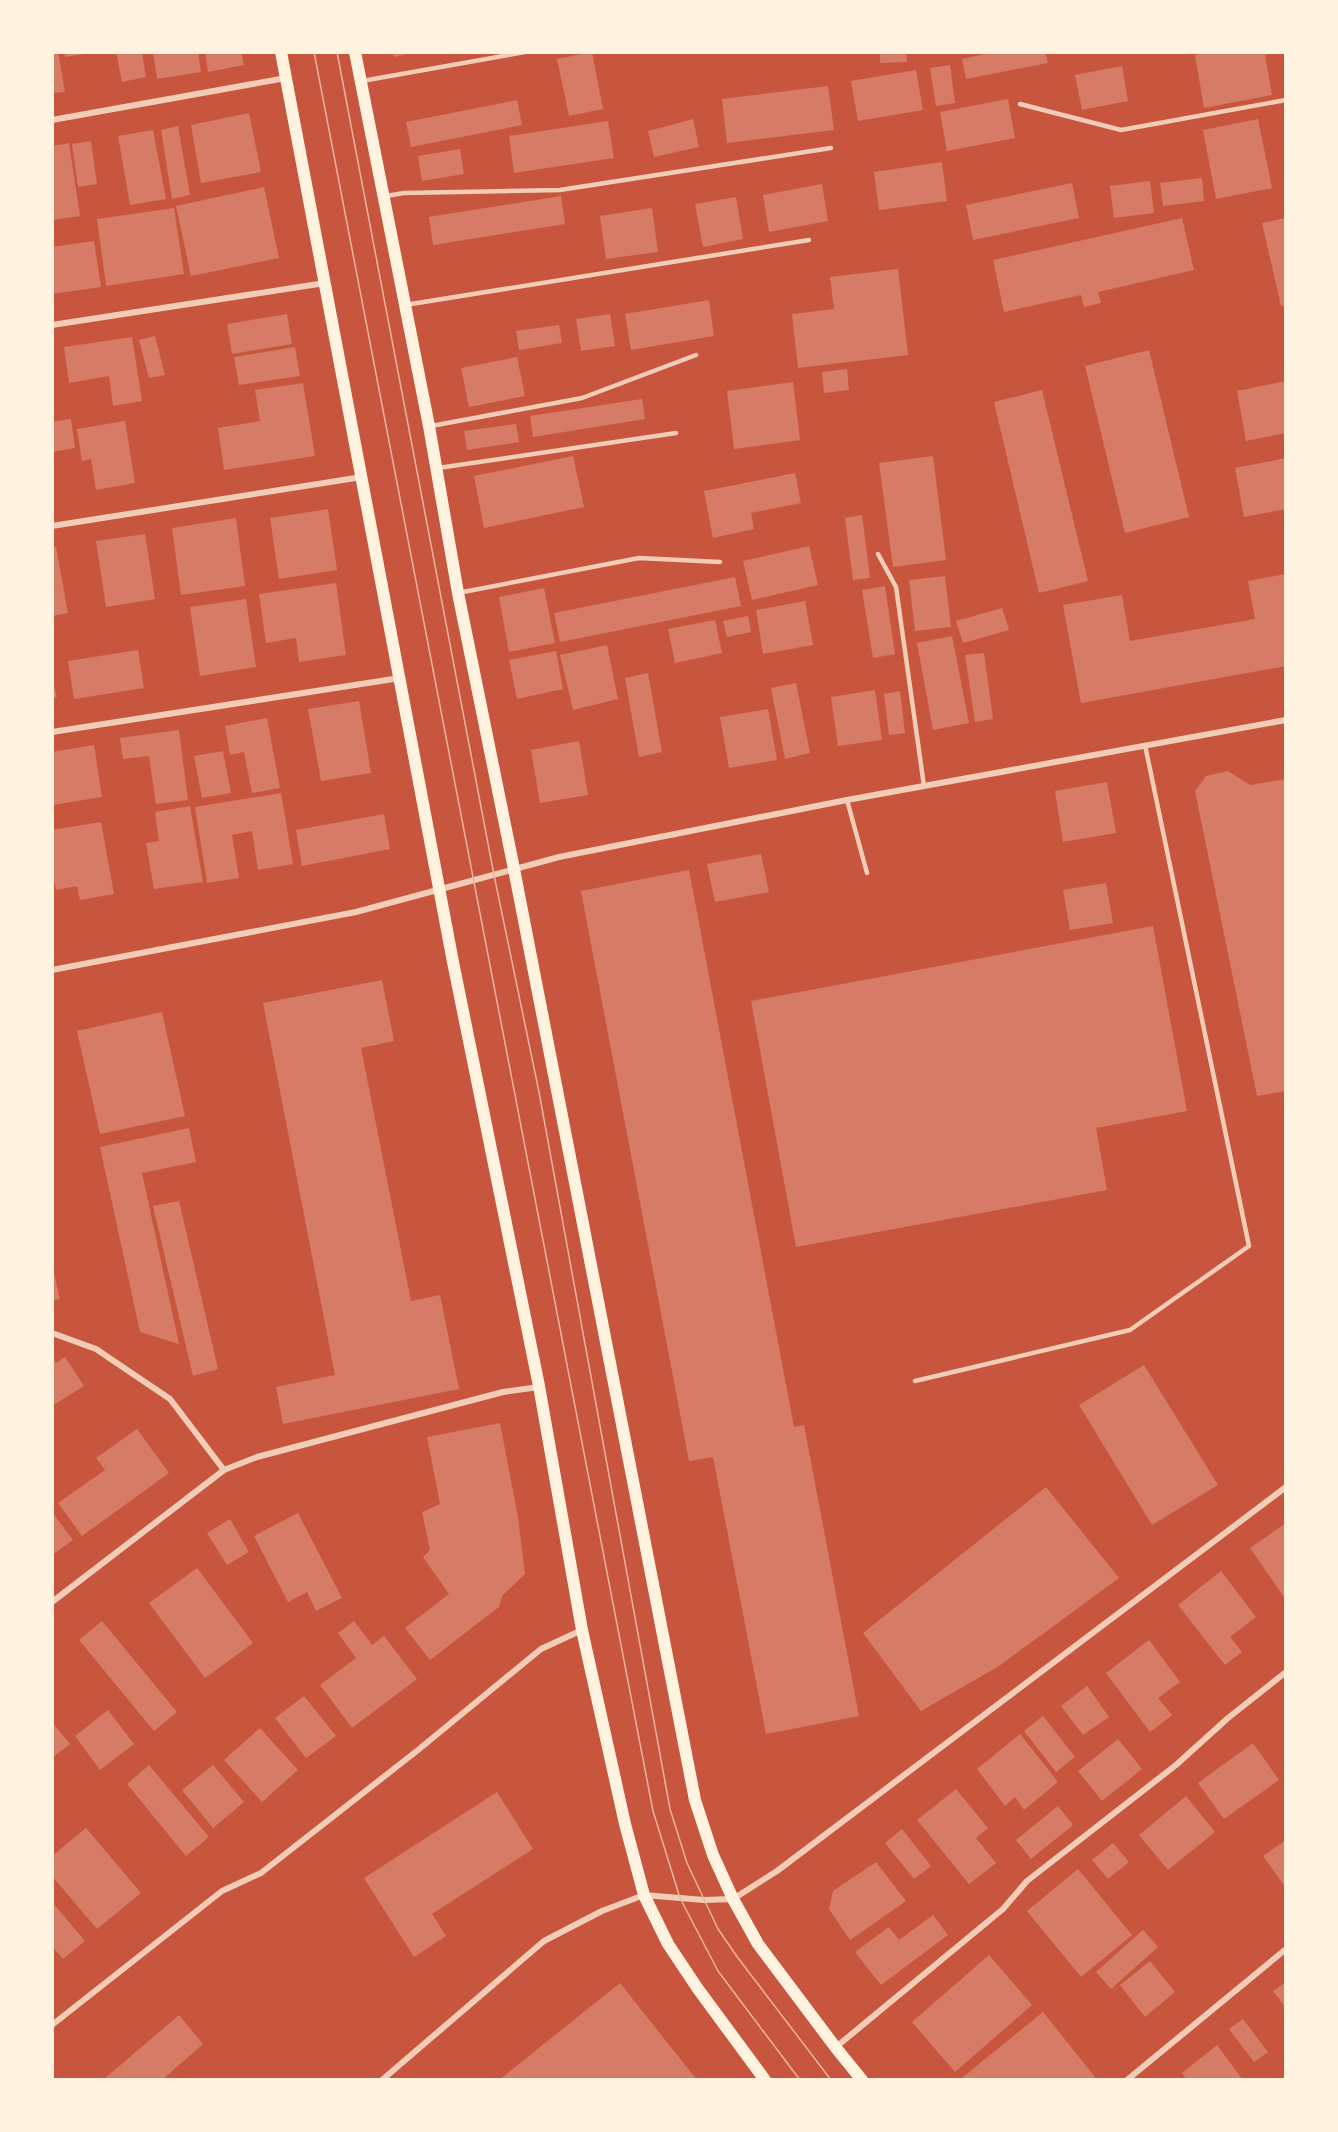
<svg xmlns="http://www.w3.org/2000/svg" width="1338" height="2132" viewBox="0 0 1338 2132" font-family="'Exo 2',sans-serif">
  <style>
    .building { fill: #d67c66 }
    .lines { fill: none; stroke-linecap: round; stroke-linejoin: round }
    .service { stroke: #f1ccb7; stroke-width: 4.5 }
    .minor { stroke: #f1ccb7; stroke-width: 6 }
    .secondary { stroke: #fff3e0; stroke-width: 12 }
    .tram { stroke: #e9b49f; stroke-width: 1.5 }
  </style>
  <rect width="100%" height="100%" fill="#c8553d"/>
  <g class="building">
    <path d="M52,52H58L65,92L52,93Z"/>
    <path d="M64,52H84V54L65,57Z"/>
    <path d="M116,52H142L146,77L122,82Z"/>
    <path d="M153,52H198L201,72L157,79Z"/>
    <path d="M205,52H241L244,65L208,72Z"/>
    <path d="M393,52H410V53L394,57Z"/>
    <path d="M592,52L603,109L569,116L557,59Z"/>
    <path d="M880,52H906L907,62L880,63Z"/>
    <path d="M994,52H1045L1048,63L966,79L962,59Z"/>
    <path d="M1211,52H1272L1265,55L1272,95L1204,108L1195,55Z"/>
    <path d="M950,65L955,103L936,106L930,68Z"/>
    <path d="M1122,66L1128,101L1082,110L1075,75Z"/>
    <path d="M916,70L923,110L858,121L851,81Z"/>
    <path d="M828,86L834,130L727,143L722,99Z"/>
    <path d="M1008,99L1015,138L947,151L940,112Z"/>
    <path d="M517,100L522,125L411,147L406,122Z"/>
    <path d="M249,113L261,172L201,183L191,125Z"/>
    <path d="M693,119L699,147L654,157L648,131Z"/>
    <path d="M1258,119L1272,188L1216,199L1203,130Z"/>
    <path d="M608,121L614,158L514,173L509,136Z"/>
    <path d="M178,126L190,195L172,199L161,130Z"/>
    <path d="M153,130L166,199L130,205L118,136Z"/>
    <path d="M91,141L97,184L78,187L72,144Z"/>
    <path d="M69,143L80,216L52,220V146Z"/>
    <path d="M460,149L464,174L422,181L418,156Z"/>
    <path d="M942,162L947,201L879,210L874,172Z"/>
    <path d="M1202,178L1204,201L1163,206L1160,183Z"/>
    <path d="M1150,181L1154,213L1114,218L1110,186Z"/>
    <path d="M1072,183L1079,218L973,240L966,205Z"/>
    <path d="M822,184L828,221L769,232L763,195Z"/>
    <path d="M264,187L279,258L191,276L176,206Z"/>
    <path d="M561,196L565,224L433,245L429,217Z"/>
    <path d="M736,197L743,239L703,247L695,204Z"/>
    <path d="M174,208L184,274L106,286L97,219Z"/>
    <path d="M652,208L658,252L606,259L600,216Z"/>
    <path d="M1182,218L1194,270L1098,292L1101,303L1084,307L1081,295L1004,312L993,260Z"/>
    <path d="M1286,218V305L1281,306L1262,223Z"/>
    <path d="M94,241L101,287L52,294V247Z"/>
    <path d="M898,269L908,355L798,368L792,314L834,309L830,277Z"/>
    <path d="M709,300L714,336L631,350L625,314Z"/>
    <path d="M287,314L292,344L232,354L227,324Z"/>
    <path d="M610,314L615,346L581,351L576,319Z"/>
    <path d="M559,325L562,343L519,350L516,331Z"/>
    <path d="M155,336L165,375L149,378L139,340Z"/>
    <path d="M132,337L142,401L113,406L109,376L69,383L64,347Z"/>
    <path d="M295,347L300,376L239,385L234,357Z"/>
    <path d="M1149,350L1189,517L1125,533L1085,366Z"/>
    <path d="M517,357L525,396L469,407L461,368Z"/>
    <path d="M847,369L849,390L824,393L822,372Z"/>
    <path d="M1286,381V433L1246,441L1237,391Z"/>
    <path d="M793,382L800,440L734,449L727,391Z"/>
    <path d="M303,383L315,456L224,470L218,428L260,421L255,390Z"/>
    <path d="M1042,390L1088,581L1039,593L994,402Z"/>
    <path d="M642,399L645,419L533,437L530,416Z"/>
    <path d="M71,419L75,448L52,452V422Z"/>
    <path d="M125,421L135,483L96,490L91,459L82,461L77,429Z"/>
    <path d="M516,424L519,442L467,450L464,431Z"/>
    <path d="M573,456L584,507L484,528L474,476Z"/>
    <path d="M933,456L946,560L893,567L879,463Z"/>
    <path d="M1286,458V509L1244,517L1235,468Z"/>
    <path d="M795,473L801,503L751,513L754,529L713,538L704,491Z"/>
    <path d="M328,509L337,570L279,579L270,518Z"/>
    <path d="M862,515L870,578L853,580L845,518Z"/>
    <path d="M236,518L245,586L181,595L172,528Z"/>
    <path d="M145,534L155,599L106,607L96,541Z"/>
    <path d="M809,546L818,585L752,600L743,561Z"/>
    <path d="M56,547L68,613L52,616V548Z"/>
    <path d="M1286,574V666L1081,703L1063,605L1122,595L1130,641L1255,619L1248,581Z"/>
    <path d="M945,576L951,627L915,631L909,580Z"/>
    <path d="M735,577L741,606L560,642L554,613Z"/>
    <path d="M336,583L346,655L299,662L296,638L266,643L259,594Z"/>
    <path d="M885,586L895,654L873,658L862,590Z"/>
    <path d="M544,588L555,643L509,652L499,597Z"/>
    <path d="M246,599L256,667L200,676L190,607Z"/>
    <path d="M805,601L813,645L763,654L756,610Z"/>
    <path d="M1002,608L1009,630L963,643L956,621Z"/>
    <path d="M748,616L751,632L727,637L723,621Z"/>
    <path d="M715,620L722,653L675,663L668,629Z"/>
    <path d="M952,636L969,723L933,730L917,643Z"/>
    <path d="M607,645L618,699L573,710L560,655Z"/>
    <path d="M138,650L144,688L74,699L68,661Z"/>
    <path d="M556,651L563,689L517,699L509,660Z"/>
    <path d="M984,653L993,719L975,722L965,655Z"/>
    <path d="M648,673L662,752L639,757L625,678Z"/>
    <path d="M52,678L57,697L52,698Z"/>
    <path d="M796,683L810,753L785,759L771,688Z"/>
    <path d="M875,690L882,740L838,746L831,697Z"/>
    <path d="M900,691L905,733L889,735L884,694Z"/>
    <path d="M359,701L371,773L321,781L308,709Z"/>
    <path d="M768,709L777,760L729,768L720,717Z"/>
    <path d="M267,718L280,788L252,793L244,752L230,755L225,726Z"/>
    <path d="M179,730L188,800L156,804L149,756L123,759L120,738Z"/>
    <path d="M579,741L588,795L540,803L531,750Z"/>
    <path d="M94,745L102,797L53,805L52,752Z"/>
    <path d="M223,751L231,793L202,798L194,756Z"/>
    <path d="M1228,771L1250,785L1286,779V1091L1257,1096L1195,791L1206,776Z"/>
    <path d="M1107,782L1116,833L1063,842L1055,791Z"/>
    <path d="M281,793L293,864L258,870L252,831L232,835L239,878L207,883L195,807Z"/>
    <path d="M190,806L203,882L154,889L146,843L159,841L155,812Z"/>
    <path d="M384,814L390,849L302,866L296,830Z"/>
    <path d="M101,822L114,894L80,900L77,886L56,890L52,871V830Z"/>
    <path d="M761,854L769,892L715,902L707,864Z"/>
    <path d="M689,870L794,1427L804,1425L859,1716L766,1734L713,1457L689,1461L581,891Z"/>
    <path d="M1106,883L1113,923L1070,930L1063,890Z"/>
    <path d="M1153,926L1187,1111L1096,1128L1107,1190L796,1247L751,1001Z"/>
    <path d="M382,980L394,1041L361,1048L411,1301L440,1295L459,1389L283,1424L276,1387L335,1375L263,1003Z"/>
    <path d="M162,1012L185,1116L100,1134L77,1031Z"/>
    <path d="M189,1128L196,1162L142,1173L179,1344L140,1332L100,1147Z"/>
    <path d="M179,1201L218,1369L193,1376L153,1206Z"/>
    <path d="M52,1264L60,1299L52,1301Z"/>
    <path d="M52,1357L56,1363L65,1357L84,1386L52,1406Z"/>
    <path d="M1144,1365L1218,1485L1152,1525L1079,1405Z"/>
    <path d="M500,1423L518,1517L525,1574L502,1596L499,1607L430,1660L405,1628L449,1594L423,1557L430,1550L422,1512L440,1504L427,1437Z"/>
    <path d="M137,1429L169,1473L82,1536L58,1503L105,1470L96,1458Z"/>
    <path d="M1046,1487L1119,1578L999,1666L921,1711L863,1633Z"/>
    <path d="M52,1512L73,1540L52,1555Z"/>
    <path d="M298,1513L342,1598L316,1611L307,1592L288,1602L254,1536Z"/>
    <path d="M230,1519L249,1552L227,1565L207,1533Z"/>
    <path d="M1286,1523V1600L1250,1548Z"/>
    <path d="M197,1568L253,1643L205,1678L149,1603Z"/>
    <path d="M1221,1571L1256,1617L1230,1637L1242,1652L1225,1665L1178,1605Z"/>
    <path d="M102,1621L177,1712L154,1731L79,1640Z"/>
    <path d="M354,1621L372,1645L384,1636L417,1679L352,1728L320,1685L356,1658L338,1633Z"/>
    <path d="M1149,1640L1180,1682L1158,1698L1172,1715L1150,1732L1106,1673Z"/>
    <path d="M1087,1686L1109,1717L1083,1735L1061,1706Z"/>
    <path d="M304,1696L336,1736L306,1758L275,1718Z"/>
    <path d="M108,1710L134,1744L100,1770L75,1736Z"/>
    <path d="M1043,1716L1075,1757L1056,1772L1024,1731Z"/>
    <path d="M52,1722L70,1744L52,1758Z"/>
    <path d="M260,1728L298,1770L262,1802L224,1760Z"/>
    <path d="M1020,1734L1058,1782L1024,1810L1015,1797L1005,1806L977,1769Z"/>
    <path d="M1118,1739L1142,1769L1102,1801L1078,1771Z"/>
    <path d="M1253,1743L1279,1780L1224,1819L1198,1783Z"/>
    <path d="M149,1765L209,1837L186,1856L127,1784Z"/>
    <path d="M213,1765L244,1802L213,1828L182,1790Z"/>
    <path d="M956,1789L988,1828L976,1838L996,1863L969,1884L917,1820Z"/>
    <path d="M497,1792L533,1849L432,1914L446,1936L414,1957L364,1878Z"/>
    <path d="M1186,1796L1215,1832L1168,1870L1139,1835Z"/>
    <path d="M1058,1806L1073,1825L1031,1859L1016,1840Z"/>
    <path d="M86,1828L141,1893L97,1929L52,1876V1856Z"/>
    <path d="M902,1829L931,1866L914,1879L885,1843Z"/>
    <path d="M1286,1840V1888L1263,1856Z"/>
    <path d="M1113,1843L1129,1862L1108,1879L1092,1860Z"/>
    <path d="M876,1862L906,1901L850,1940L829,1909L833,1891Z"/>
    <path d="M1078,1869L1132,1935L1081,1977L1027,1911Z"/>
    <path d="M52,1902L85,1941L63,1959L52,1946Z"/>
    <path d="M933,1915L948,1935L881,1985L855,1952L889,1927L899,1940Z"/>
    <path d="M1143,1930L1158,1947L1111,1989L1096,1972Z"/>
    <path d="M989,1955L1032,2005L955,2072L912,2022Z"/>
    <path d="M1150,1961L1175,1992L1145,2017L1120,1985Z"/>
    <path d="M1286,1982V2008L1273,1991Z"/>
    <path d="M620,1983L697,2080H499Z"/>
    <path d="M1043,2012L1095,2077L1091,2080H965L963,2077Z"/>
    <path d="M179,2015L203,2044L162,2080H103Z"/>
    <path d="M1243,2019L1268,2052L1254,2062L1229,2029Z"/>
    <path d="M1217,2045L1243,2080H1187L1182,2073Z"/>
  </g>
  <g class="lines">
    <g class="service">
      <path d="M362,81L525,52"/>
      <path d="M1020,104L1121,130L1286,100"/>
      <path d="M386,196L404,193L560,190L831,148"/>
      <path d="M405,305L809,240"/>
      <path d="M431,426L582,398L696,355"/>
      <path d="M438,468L676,433"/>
      <path d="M878,554L896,587L924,786"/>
      <path d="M458,593L639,558L720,562"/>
      <path d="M847,800L867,873"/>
      <path d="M915,1381L1130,1330L1249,1246L1145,745"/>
    </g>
    <g class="minor">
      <path d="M52,120L286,78"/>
      <path d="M52,325L325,283"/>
      <path d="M52,526L362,477"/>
      <path d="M52,732L400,678"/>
      <path d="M52,970L356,912L559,857L847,800L1286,720"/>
      <path d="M52,1333L96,1349L170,1399L224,1470"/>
      <path d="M52,1602L224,1470L257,1457L503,1392L539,1387"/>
      <path d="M52,2025L222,1891L261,1873L418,1750L541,1649L582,1630"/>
      <path d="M836,2047L1003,1909L1027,1881L1176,1765L1228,1718L1286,1672"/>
      <path d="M382,2080L544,1941L602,1911L644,1895L704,1900L733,1899L777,1871L1286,1487"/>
      <path d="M1127,2080L1286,1949"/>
    </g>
    <g class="secondary">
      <path d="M281,52L453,962L539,1386L582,1630L625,1824L644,1895L668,1944L698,1989L765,2080"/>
      <path d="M355,52L429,426L458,593L514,869L695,1800L713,1855L733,1899L758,1944L836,2048L862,2080"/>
    </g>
    <g class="tram">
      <path d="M314,52L653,1811L680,1898L718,1971L800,2080"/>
      <path d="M337,52L494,875L539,1092L670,1809L687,1863L718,1929L738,1958L831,2080"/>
    </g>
  </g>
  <rect width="1338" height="2132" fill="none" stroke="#fff3e0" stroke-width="108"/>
</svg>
